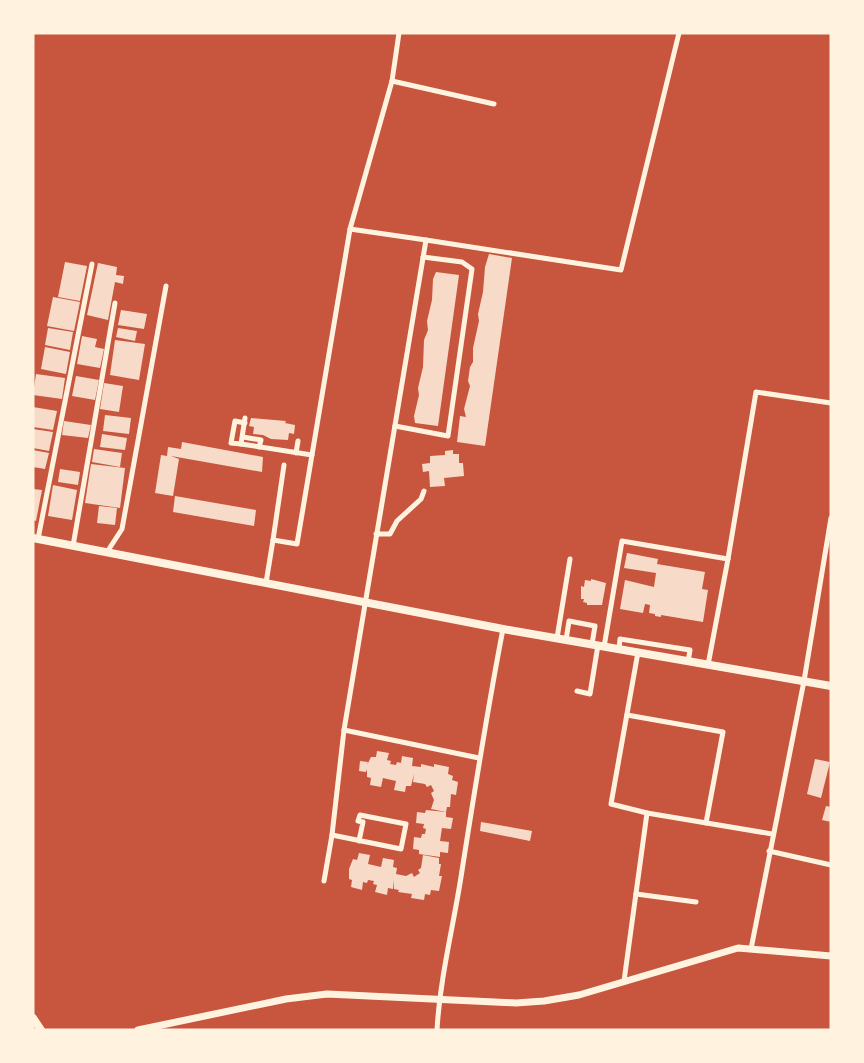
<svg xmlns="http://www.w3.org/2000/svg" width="864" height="1063" viewBox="0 0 864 1063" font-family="'Varela Round',sans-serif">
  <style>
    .building { fill: #f7dbc8 }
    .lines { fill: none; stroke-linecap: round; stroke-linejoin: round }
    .minor { stroke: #fff3e0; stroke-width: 5 }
    .tertiary { stroke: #fff3e0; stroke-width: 7 }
    .secondary { stroke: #fff3e0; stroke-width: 8 }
  </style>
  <rect width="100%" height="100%" fill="#c8553d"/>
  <g class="building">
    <path d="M489,254L512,258L485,446L457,442L460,416L466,417L464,409L470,386L468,381L470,367L473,362V348L479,321L478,314L483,292L485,267Z"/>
    <path d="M65,262L87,266L80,301L58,297Z"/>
    <path d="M98,263L117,267L116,275L124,276L123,284L115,282L108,320L87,315Z"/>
    <path d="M436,272L459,275L438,426L415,423L414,416L419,395L418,388L423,367L424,340L428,330L427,321L432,300L433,279Z"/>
    <path d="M53,297L80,302L74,331L47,326Z"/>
    <path d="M121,310L147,314L144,329L118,325Z"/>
    <path d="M48,328L73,332L70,350L45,345Z"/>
    <path d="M118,328L137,331L135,341L116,337Z"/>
    <path d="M82,336L97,339L95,347L104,349L100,368L77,364Z"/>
    <path d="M115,340L145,344L139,380L110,375Z"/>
    <path d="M45,347L70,352L66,374L41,369Z"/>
    <path d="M36,374L65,378L62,399L33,395Z"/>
    <path d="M76,376L99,380L95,400L72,396Z"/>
    <path d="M104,383L123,386L119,412L100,409Z"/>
    <path d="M33,407L57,411L53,430L33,427Z"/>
    <path d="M105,415L131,418L129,434L103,431Z"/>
    <path d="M251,418L286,421L285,423L295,425L294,434L289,433L288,440L271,439L263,435L253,434L254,427L249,426Z"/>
    <path d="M64,421L91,425L88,438L62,435Z"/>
    <path d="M33,429L53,432L49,451L33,448Z"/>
    <path d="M102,434L127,438L125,450L100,447Z"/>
    <path d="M182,442L263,457L262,472L171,456L179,459L173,496L155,493L161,455L167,456L168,447L181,449Z"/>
    <path d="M94,449L122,453L120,467L92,462Z"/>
    <path d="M33,450L49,453L45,469L33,467Z"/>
    <path d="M453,450V454H459V463H463L464,476L444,478L445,486L430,487L429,471L423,472L422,464L430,463V456L445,455V451Z"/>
    <path d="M91,464L125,468L120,508L85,503Z"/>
    <path d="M60,469L80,472L78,485L58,482Z"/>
    <path d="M53,485L77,490L72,520L48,516Z"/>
    <path d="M33,489L42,490L36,521L33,520Z"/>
    <path d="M175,496L256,510L254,526L173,512Z"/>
    <path d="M99,506L117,508L115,525L97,523Z"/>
    <path d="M627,553L658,559L657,564L705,572L702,589L708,590L703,622L661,615V617L655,616V614L649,613L650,605L645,604L643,613L620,609L625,580L654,587L656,573L624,568Z"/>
    <path d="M591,579L606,583L602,605H587V603L583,602L584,599H581V586L584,587L585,580L591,581Z"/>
    <path d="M377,751L389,753L387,760L391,761L390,764L396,765L397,762L401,763L402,756L413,758L412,766L421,767V764L434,767V764L449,767L448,774L453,776L452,780L458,782L456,795L451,794L450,807H447L446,812L431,809L434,800L431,793L434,791L431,785L427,787L425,784L413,782L414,774L411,786H406L405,792L394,790L396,781L383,778L381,787L370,785L371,778L367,777V769L366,772L359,771L360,761L368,762L367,765L371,757H376Z"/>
    <path d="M815,759L830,762L821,798L807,794Z"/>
    <path d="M826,806L831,807V822L822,820Z"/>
    <path d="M426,810L446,812V817L453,818L451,829L442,828L440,841L449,842L448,853L440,852V857L419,854V850L413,849L414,837L421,838L422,834H425L426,829L423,828L424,824L416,823L417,812L425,813Z"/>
    <path d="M481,822L532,831L530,841L480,831Z"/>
    <path d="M359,853L370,855L368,864L381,867L383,858L394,860L393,867L397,868L396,874L406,876L412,873L414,877L420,873L418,870L421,868L423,855L439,858V864H441L439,876H442L439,891L431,890L430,895L425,894L424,900L411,898L412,894L398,892L399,890L394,889V880L393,889L388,888L387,895L375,892L377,885L373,884L374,881L368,880L367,883L363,882L362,890L351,887L352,880L349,879V869L353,859L357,860Z"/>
  </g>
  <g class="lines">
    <g class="minor">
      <path d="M392,81L494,104"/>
      <path d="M426,240L621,270L679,33"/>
      <path d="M245,418L241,444L312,455"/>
      <path d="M395,426L448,436L472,269L462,262L423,257"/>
      <path d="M243,437L261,440L259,447"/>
      <path d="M241,444L231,443L235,421L245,423"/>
      <path d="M296,453L298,441"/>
      <path d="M376,534H390L397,521L421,499L424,491"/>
      <path d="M38,539L92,264"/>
      <path d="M273,540L284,465"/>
      <path d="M73,546L115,303"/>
      <path d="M107,552L122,529L166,286"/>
      <path d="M266,583L273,540L297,544L350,229"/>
      <path d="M557,638L570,559"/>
      <path d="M566,640L569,621L595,626L592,644"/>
      <path d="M604,647L622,541L728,559"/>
      <path d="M619,649L620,639L690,650L688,662"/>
      <path d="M638,652L611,804L647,813L772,834"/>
      <path d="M708,665L728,559L756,392L831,403"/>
      <path d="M577,691L590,694L598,645"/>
      <path d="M627,715L723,732L706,823"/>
      <path d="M344,730L479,758"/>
      <path d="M332,835L401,849L406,824L360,815L358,821L363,822L359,841"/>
      <path d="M769,851L831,865"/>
      <path d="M324,881L332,835L344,730L426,240L350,229L392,81L399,33"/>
      <path d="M636,894L696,902"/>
      <path d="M751,949L804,681L831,518"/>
      <path d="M624,981L647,813"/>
      <path d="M437,1030C440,978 453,928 461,877C474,794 487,711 503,629"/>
    </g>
    <path class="tertiary" d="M138,1030L286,999L327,994L516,1003L544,1001L579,995L738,948L831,956"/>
    <g class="secondary">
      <path d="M33,538L503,629L831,686"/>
      <path d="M33,1018L41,1030"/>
    </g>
  </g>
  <rect width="864" height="1063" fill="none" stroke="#fff3e0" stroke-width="69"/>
</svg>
